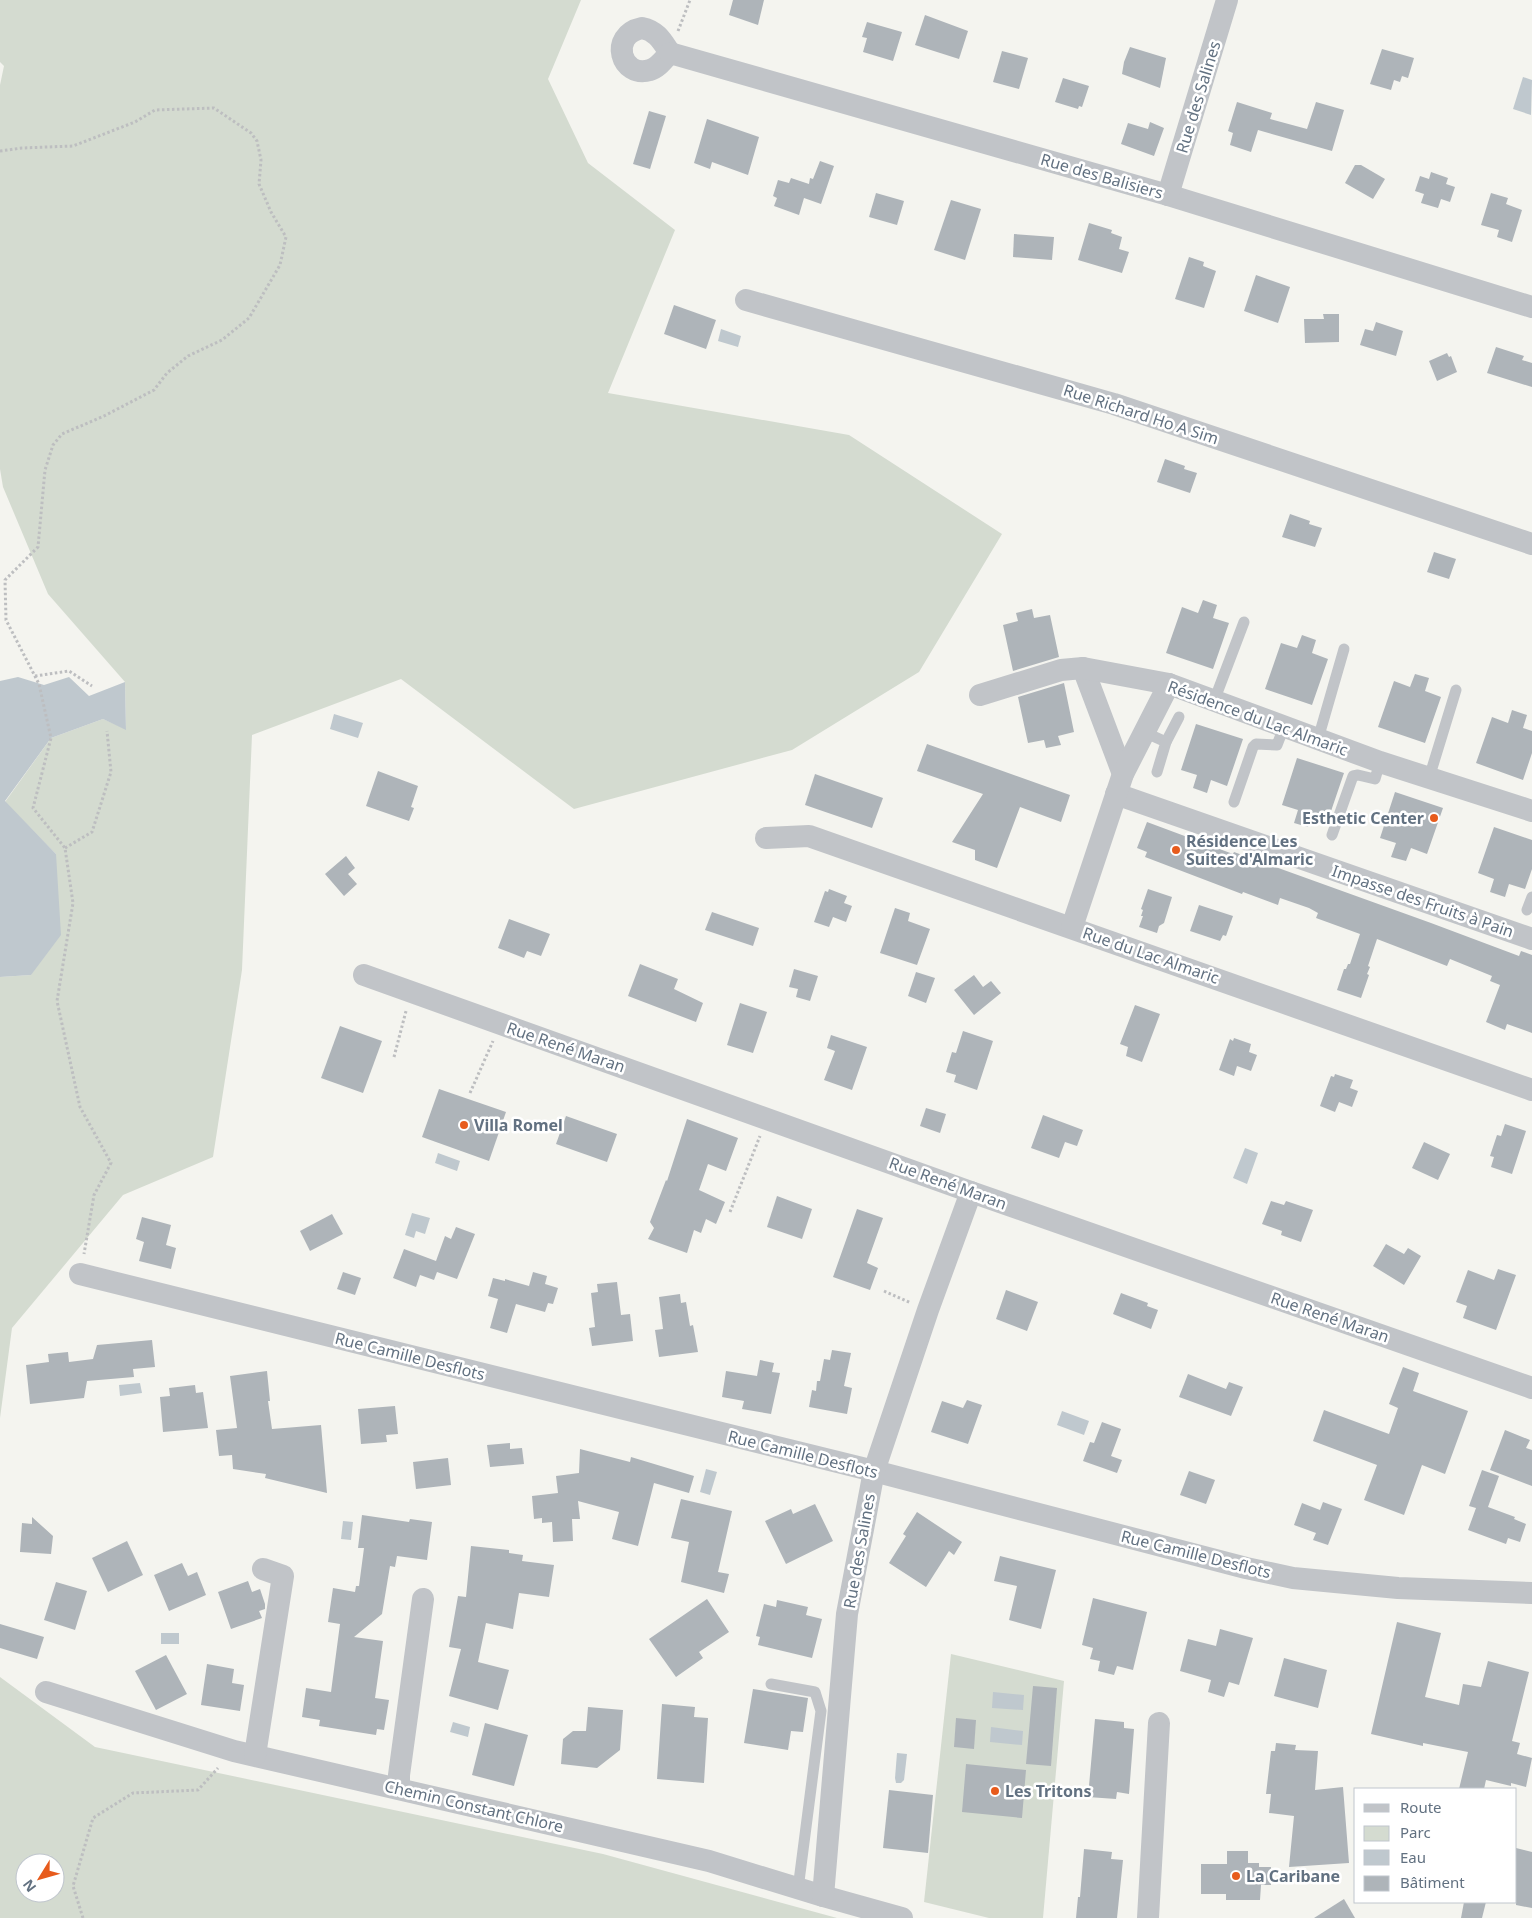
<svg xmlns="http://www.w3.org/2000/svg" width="1532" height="1918" viewBox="0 0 1532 1918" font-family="'Noto Sans',sans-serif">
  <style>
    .green { fill: #d4dbd0; fill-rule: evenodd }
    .water { fill: #bfc8ce }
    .building { fill: #aeb4b9 }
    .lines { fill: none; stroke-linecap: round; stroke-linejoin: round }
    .path { stroke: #bdbec0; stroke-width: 3; stroke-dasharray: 2.5 2.5; stroke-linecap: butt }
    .service { stroke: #c1c4c8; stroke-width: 11 }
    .minor { stroke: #c1c4c8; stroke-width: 22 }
    .poi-dot { fill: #e75b1c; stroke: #fff; stroke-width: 2 }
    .labels { text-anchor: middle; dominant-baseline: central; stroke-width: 5; stroke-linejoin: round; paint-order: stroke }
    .street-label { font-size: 16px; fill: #627181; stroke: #fff }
    .poi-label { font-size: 16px; font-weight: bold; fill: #627181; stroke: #fff; text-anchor: start }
  </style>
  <rect width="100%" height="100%" fill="#f4f4ef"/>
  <g class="green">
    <path d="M0,0H581L548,79L588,163L675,230L608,393L849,435L1002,534L919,672L792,750L574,809L401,679L252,735L242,970L213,1157L123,1195L12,1328L0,1418V977L31,975L56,854L5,802L51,738L103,719L126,729L125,682L48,594L3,487L0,469V85L4,66L0,62Z"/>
    <path d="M951,1654L1064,1681L1043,1918H989L924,1902Z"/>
    <path d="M0,1677L95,1747L603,1854L837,1918H0ZM25,1863H55V1893H25Z"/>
  </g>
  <g class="water">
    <path d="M1523,77L1532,80L1531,115L1513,109Z"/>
    <path d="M721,329L741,336L738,347L718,341Z"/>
    <path d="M18,677L44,685L69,677L89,696L125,682L126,730L103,719L51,738L5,801L56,854L61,935L31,975L0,977V681Z"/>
    <path d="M334,714L363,723L358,738L330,729Z"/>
    <path d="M1245,1148L1258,1153L1247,1184L1233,1178Z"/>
    <path d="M438,1153L460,1161L457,1171L435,1163Z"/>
    <path d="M412,1213L430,1218L425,1234L416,1231L414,1238L405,1235Z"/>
    <path d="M140,1383L142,1393L120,1396L119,1385Z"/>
    <path d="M1062,1411L1089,1421L1084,1435L1057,1425Z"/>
    <path d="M706,1469L717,1472L710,1495L700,1492Z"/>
    <path d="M343,1521L353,1522L351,1540L341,1539Z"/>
    <rect x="161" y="1633" width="18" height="11"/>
    <path d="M993,1692L1024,1695L1023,1710L992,1708Z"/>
    <path d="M453,1722L470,1727L468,1737L450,1732Z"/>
    <path d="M991,1727L1023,1731L1022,1745L990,1742Z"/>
    <path d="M897,1753L907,1754L904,1780L901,1783H896L895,1778Z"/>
  </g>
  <g class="building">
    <path d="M733,0H764L758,25L729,15Z"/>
    <path d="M925,15L968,31L959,59L915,45Z"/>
    <path d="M867,22L902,32L893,61L863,52L867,38L862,37Z"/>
    <path d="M1130,47L1166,58L1160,88L1122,74L1124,62Z"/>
    <path d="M1382,49L1414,58L1408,78L1402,76L1400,82L1394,80L1391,90L1370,84Z"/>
    <path d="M1002,51L1028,58L1019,89L993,82Z"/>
    <path d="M1063,78L1089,86L1082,107L1079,106L1078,109L1055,102Z"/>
    <path d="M1237,102L1272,113L1270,119L1307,129L1316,102L1344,110L1332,151L1258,130L1251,152L1230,145L1233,133L1228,131Z"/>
    <path d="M649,111L666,116L650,169L633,164Z"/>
    <path d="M707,119L759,137L748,175L712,162L710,169L694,163Z"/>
    <path d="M1150,122L1164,128L1154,156L1121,144L1128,123L1148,129Z"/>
    <path d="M820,161L834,166L821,204L804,198L799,215L774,206L777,198L773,196L778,180L789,183L791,178L809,184L810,178L813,179Z"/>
    <path d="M1355,165H1361L1385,179L1373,199L1345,183Z"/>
    <path d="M1431,172L1448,178L1446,184L1455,187L1450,202L1441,199L1438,208L1421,203L1424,194L1415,191L1420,176L1429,179Z"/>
    <path d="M876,193L904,201L897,225L869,217Z"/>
    <path d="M1491,193L1508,198L1506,204L1522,210L1512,242L1497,237L1499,230L1481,225Z"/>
    <path d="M951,200L981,209L965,260L934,250Z"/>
    <path d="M1089,223L1112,230L1111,233L1122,237L1119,249L1129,252L1122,273L1078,260Z"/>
    <path d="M1014,234L1054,237L1052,260L1013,257Z"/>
    <path d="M1189,257L1204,262L1203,266L1216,271L1204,308L1175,299Z"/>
    <path d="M1256,275L1290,287L1278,323L1244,311Z"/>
    <path d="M674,305L716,320L706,349L664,334Z"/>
    <path d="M1323,314H1339V342L1305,343L1304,319H1324Z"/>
    <path d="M1376,322L1403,331L1396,356L1360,345L1365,329L1373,331Z"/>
    <path d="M1496,347L1524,356L1522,360L1532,363V387L1487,373Z"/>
    <path d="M1447,353L1449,357L1451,356L1457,372L1437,381L1429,361Z"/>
    <path d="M1165,459L1185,466L1184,469L1197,473L1190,493L1157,482Z"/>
    <path d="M1290,514L1310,521L1309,524L1322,528L1315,547L1282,537Z"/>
    <path d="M1434,552L1456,559L1449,579L1427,572Z"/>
    <path d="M1203,600L1217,605L1213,618L1229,623L1213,669L1166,653L1182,607L1198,613Z"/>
    <path d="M1032,609L1034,618L1050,615L1059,657L1013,671L1003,625L1018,621L1016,613Z"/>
    <path d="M1302,635L1316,640L1312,653L1328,659L1312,705L1265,689L1281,643L1297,648Z"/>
    <path d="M1415,674L1429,678L1425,691L1441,697L1425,743L1378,727L1394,681L1410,687Z"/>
    <path d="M1064,683L1074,732L1058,736L1061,745L1046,748L1044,740L1028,743L1018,697Z"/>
    <path d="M1512,710L1527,715L1523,728L1532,731V753L1523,780L1476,763L1492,717L1508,723Z"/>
    <path d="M1196,724L1243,739L1227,786L1211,780L1207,793L1193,788L1197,775L1181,770Z"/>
    <path d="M927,744L1070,795L1061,822L1020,807L997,868L975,860V850L952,842L983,794L917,771Z"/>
    <path d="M1297,758L1344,773L1328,820L1312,814L1308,827L1294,823L1298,810L1282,805Z"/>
    <path d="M378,771L418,786L411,807L414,808L409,821L366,806Z"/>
    <path d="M815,774L883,798L872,828L805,805Z"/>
    <path d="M1395,792L1443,808L1427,854L1411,848L1406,861L1391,857L1396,843L1380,838Z"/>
    <path d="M1147,822L1233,854L1234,852L1431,923L1519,956L1521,951L1532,955V1033L1507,1024L1505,1030L1486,1022L1500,985L1490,981L1492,976L1450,959L1447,966L1377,939L1368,966L1370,967L1367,974L1369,975L1361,998L1337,990L1344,969H1346L1348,964H1350L1360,934L1316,918L1318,913L1309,908L1280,898L1278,905L1243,892L1242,894L1145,857L1147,852L1137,848Z"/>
    <path d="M1494,827L1532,840V869L1525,889L1509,884L1505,897L1490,892L1494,879L1478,873Z"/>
    <path d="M346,856L355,868L348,874L357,884L344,896L325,874Z"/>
    <path d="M829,889L847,896L844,903L852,906L846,922L833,917L829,927L814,922L825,891L828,892Z"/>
    <path d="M1148,889L1172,897L1164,923L1159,926L1157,933L1139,927L1143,916H1141L1143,910L1141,909Z"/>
    <path d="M1199,905L1233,916L1226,936L1223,935L1220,941L1190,931Z"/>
    <path d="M895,908L910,913L908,921L930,929L917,965L880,953Z"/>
    <path d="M712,912L759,928L753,946L705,930Z"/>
    <path d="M509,919L550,934L541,956L527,951L524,958L498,948Z"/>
    <path d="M640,964L678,979L674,989L703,1003L696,1022L628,996Z"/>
    <path d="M794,969L818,976L810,1001L796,997L798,989L789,987Z"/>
    <path d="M916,972L935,978L926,1003L908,996Z"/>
    <path d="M974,975L983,987L991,981L1001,993L974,1015L954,990Z"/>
    <path d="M740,1003L767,1012L753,1053L727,1045Z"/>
    <path d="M1135,1005L1160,1014L1142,1062L1126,1056L1128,1047L1120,1044Z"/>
    <path d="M340,1026L382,1041L363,1093L321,1078Z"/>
    <path d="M963,1031L993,1041L977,1090L954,1082L956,1075L946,1072L952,1052L956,1053Z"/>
    <path d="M831,1035L867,1047L852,1090L824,1080L835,1051L827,1048Z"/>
    <path d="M1234,1038L1251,1044L1249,1052L1257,1055L1251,1071L1237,1066L1234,1076L1219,1070L1230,1039L1233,1041Z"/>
    <path d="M1335,1074L1353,1080L1350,1088L1358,1091L1352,1107L1339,1102L1335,1112L1320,1106L1331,1076L1334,1077Z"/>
    <path d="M439,1089L506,1112L489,1161L422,1137Z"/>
    <path d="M926,1108L946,1114L940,1133L920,1126Z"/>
    <path d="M1043,1115L1083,1130L1077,1146L1065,1142L1059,1158L1031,1148Z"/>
    <path d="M566,1116L617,1134L607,1162L556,1144Z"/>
    <path d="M687,1119L738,1138L726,1171L708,1164L699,1190L725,1202L716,1224L706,1219L701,1233L694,1230L687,1253L648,1239L654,1228L650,1222L666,1180L667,1181Z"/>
    <path d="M1505,1124L1526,1131L1512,1174L1491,1167L1494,1157L1490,1156L1497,1135L1501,1136Z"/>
    <path d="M1424,1142L1450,1154L1438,1180L1412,1168Z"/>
    <path d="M777,1196L812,1209L802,1239L767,1227Z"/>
    <path d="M1271,1201L1284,1205L1286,1201L1313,1210L1301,1242L1281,1235L1282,1231L1262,1224Z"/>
    <path d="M857,1209L883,1218L867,1263L878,1268L870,1290L833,1277Z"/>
    <path d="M332,1214L343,1234L310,1251L300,1231Z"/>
    <path d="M142,1217L171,1225L166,1245L176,1248L171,1269L139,1261L144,1242L136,1239Z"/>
    <path d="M456,1227L475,1234L457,1279L437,1272L434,1280L420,1275L416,1287L393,1278L404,1249L436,1261L445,1236L451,1239Z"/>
    <path d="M1386,1244L1404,1254L1408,1248L1421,1256L1404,1285L1373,1266Z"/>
    <path d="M1498,1269L1516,1275L1496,1330L1463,1318L1467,1306L1456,1302L1468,1270L1494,1280Z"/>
    <path d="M343,1272L361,1278L355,1295L337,1289Z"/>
    <path d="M533,1272L547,1276L545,1284L558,1288L553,1304L548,1303L545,1312L516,1304L507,1333L490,1328L498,1299L488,1296L493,1278L505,1281V1279L529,1286Z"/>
    <path d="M617,1282L621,1315L630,1314L633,1341L592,1346L589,1328L595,1327L591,1293L598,1292L597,1284Z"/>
    <path d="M1006,1290L1038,1302L1027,1331L996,1319Z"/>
    <path d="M1121,1293L1148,1303L1147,1306L1158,1310L1151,1329L1113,1314Z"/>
    <path d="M680,1294L681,1303L686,1302L690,1326L693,1325L698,1352L659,1357L655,1330L663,1329L659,1297Z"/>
    <path d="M152,1340L155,1367L133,1369L134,1377L87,1381L84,1398L30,1404L26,1365L49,1362L48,1354L68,1352L69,1362L93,1359L97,1345Z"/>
    <path d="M832,1350L851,1353L844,1386L852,1388L847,1414L809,1407L812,1390L816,1391L817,1381H820L824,1359L830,1360Z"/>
    <path d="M760,1360L774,1363L772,1372L780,1373L771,1414L742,1409L744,1401L722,1397L726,1371L757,1376Z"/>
    <path d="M1403,1367L1419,1373L1413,1391L1468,1411L1445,1474L1422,1465L1404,1515L1364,1500L1377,1465L1313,1441L1324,1410L1389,1434L1398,1408L1389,1404Z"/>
    <path d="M267,1371L270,1401H268L272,1429L321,1425L327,1493L265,1478L266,1474L233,1469L232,1455L219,1456L216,1430L237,1428L230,1376Z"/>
    <path d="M1188,1374L1226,1389L1229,1382L1243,1387L1231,1416L1179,1397Z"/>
    <path d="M195,1385L196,1393L203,1392L208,1428L163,1432L160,1397L170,1396L169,1388Z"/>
    <path d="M967,1400L982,1405L968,1444L931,1432L942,1401L963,1408Z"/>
    <path d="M395,1406L398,1434L386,1435L387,1442L361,1444L358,1409Z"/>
    <path d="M1102,1422L1121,1429L1111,1456L1122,1460L1117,1473L1083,1461L1090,1442L1094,1443Z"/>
    <path d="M1505,1430L1530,1440L1526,1448L1532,1450V1486L1490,1470Z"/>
    <path d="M510,1443V1449L522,1448L524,1464L490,1467L487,1445Z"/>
    <path d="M580,1449L630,1462L631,1457L694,1476L689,1493L654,1483L638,1546L612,1539L619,1512L578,1501L580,1519H572L573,1541L553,1542L552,1522L542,1523V1518L534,1519L532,1496L558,1493L556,1476L579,1473Z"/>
    <path d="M448,1458L451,1485L416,1489L413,1462Z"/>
    <path d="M1482,1470L1499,1476L1488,1507L1515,1517L1514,1519L1526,1524L1520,1542L1508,1538L1506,1544L1468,1530L1476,1508L1469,1506Z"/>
    <path d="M1189,1471L1215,1480L1206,1504L1180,1495Z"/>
    <path d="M681,1499L732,1511L718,1572L729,1574L724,1593L681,1582L689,1542L671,1538Z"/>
    <path d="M1323,1502L1342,1509L1328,1545L1313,1540L1316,1533L1294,1525L1302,1503L1320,1510Z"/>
    <path d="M815,1504L833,1541L786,1564L765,1521L791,1509L793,1514Z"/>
    <path d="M917,1512L962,1542L954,1555L949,1551L926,1587L889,1563L906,1536L903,1534Z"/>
    <path d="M362,1515L409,1522L410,1519L432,1522L427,1560L397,1556L395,1567L390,1566L382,1614L354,1637L383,1641L375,1698L389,1700L384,1730L377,1729L376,1735L319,1726L320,1720L302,1717L306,1688L331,1692L340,1624L328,1622L333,1588L355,1592L356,1586H359L364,1548H358Z"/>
    <path d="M32,1517L53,1536L51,1554L20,1552L22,1523L32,1524Z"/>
    <path d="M127,1541L143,1575L108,1592L92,1558Z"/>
    <path d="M471,1546L509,1550V1553L523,1555L522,1561L554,1565L549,1597L519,1593L513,1629L486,1623L478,1662L509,1670L498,1710L449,1696L461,1649L449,1647L458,1596L466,1597Z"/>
    <path d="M1000,1556L1056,1570L1041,1629L1009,1620L1017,1586L994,1581Z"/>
    <path d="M182,1563L188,1576L197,1572L206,1595L169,1611L154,1575Z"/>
    <path d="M248,1581L252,1592L260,1589L265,1604V1609L259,1611L262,1618L231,1629L218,1592Z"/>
    <path d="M56,1582L87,1591L75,1630L44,1620Z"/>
    <path d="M1093,1598L1147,1612L1133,1670L1117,1666L1114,1675L1098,1671L1100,1661L1090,1659L1093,1648L1082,1645Z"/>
    <path d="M707,1599L729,1632L699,1652L703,1658L676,1677L649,1639Z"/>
    <path d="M777,1600L808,1607L806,1615L822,1619L812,1658L758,1645L760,1637L756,1636L764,1604L776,1607Z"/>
    <path d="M1397,1622L1441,1633L1425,1697L1459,1705L1463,1684L1481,1687L1488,1661L1529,1672L1512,1741L1520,1743L1517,1754L1532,1758L1526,1787L1511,1783V1786L1486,1780L1484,1789H1459L1468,1752L1423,1743V1746L1371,1734Z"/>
    <path d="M0,1624L44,1637L37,1659L0,1648Z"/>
    <path d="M1220,1629L1253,1638L1239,1685L1229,1682L1224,1697L1208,1692L1211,1680L1180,1671L1188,1639L1216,1646Z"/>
    <path d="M166,1655L187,1694L156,1710L135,1671Z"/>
    <path d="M1284,1658L1327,1670L1318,1708L1274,1696Z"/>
    <path d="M207,1664L234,1669L232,1683L244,1685L240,1711L201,1705Z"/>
    <path d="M1033,1686L1057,1688L1051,1766L1026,1764Z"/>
    <path d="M753,1689L808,1698L803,1732L791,1731L788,1750L744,1743Z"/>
    <path d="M662,1704L695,1707L694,1717L708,1718L704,1783L657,1779Z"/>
    <path d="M588,1707L623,1710L620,1750L597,1768L561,1764L563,1739L573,1731H586Z"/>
    <path d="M956,1718L976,1720L974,1749L954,1747Z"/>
    <path d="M1095,1719L1124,1722V1728L1134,1729L1129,1794L1117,1792L1116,1799L1088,1797Z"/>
    <path d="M485,1723L528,1735L514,1786L472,1775Z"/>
    <path d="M1276,1743L1296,1745L1295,1750L1318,1751L1315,1790L1343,1787L1349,1863L1289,1867L1294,1816L1269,1813L1271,1794H1266L1271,1751H1275Z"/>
    <path d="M966,1764L1026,1770L1022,1818L962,1812Z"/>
    <path d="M889,1790L933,1795L928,1853L883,1848Z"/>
    <path d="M1516,1848L1532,1852V1908L1516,1905Z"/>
    <path d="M1084,1849L1112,1852L1111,1859L1123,1860L1117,1918H1076L1078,1897H1080Z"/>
    <path d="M1227,1851H1248V1863H1259V1867H1271V1885H1261L1260,1900H1226V1894H1201V1864H1227Z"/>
    <path d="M1344,1899L1355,1918H1314Z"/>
    <path d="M1464,1902H1486L1482,1918H1461Z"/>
  </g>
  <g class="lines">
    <g class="path">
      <path d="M678,31L690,0"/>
      <path d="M0,151L22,148L73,146L135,122L155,110L214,108L251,133L257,141L261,160L259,184L271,212L286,237L280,265L249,318L222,340L188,356L167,373L154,390L104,416L62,434L53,445L45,470L38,547L5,580L6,620L39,684L51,738L33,808L65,848L73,903L57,1001L80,1107L111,1163L94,1195L84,1254"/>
      <path d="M35,676L69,671L92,686"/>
      <path d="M65,848L92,832L111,772L107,731"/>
      <path d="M394,1057L406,1011"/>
      <path d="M470,1093L493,1041"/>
      <path d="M730,1212L760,1136"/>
      <path d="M884,1291L911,1303"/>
      <path d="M83,1918L73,1886L93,1818L133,1793L198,1790L218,1768"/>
    </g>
    <g class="service">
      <path d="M1214,701L1244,622"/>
      <path d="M1144,732L1166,742L1157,772"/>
      <path d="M1318,739L1344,649"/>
      <path d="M1166,742L1179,717"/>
      <path d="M1429,778L1456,690"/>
      <path d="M1234,802L1253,747L1256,744L1277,745L1284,727"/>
      <path d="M1332,835L1353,776L1358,775L1375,779L1380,762"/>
      <path d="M1527,910L1532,897"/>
      <path d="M771,1684L815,1692L821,1711L798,1889"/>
    </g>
    <g class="minor">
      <path d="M642,28C657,31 662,41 670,53C664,59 658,68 650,70C621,79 608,35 642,28Z"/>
      <path d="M670,53L1168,195L1532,307"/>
      <path d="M1168,195L1227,0"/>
      <path d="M746,300L1114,404L1532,544"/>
      <path d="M1083,668L1123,774"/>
      <path d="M980,695L1061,670L1083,668L1169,684L1380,762L1532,811"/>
      <path d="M1116,794L1532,939"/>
      <path d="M766,838L809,836L1532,1090"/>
      <path d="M1072,927L1123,774L1169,684"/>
      <path d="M364,975L971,1192L1532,1388"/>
      <path d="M80,1274L874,1471L1246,1568L1293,1578L1398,1588L1532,1593"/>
      <path d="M46,1692L234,1751L709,1861L823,1896L902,1918"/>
      <path d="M255,1755L283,1576L263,1569"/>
      <path d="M399,1788V1775L423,1599"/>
      <path d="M823,1896L847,1614L874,1471L928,1310L971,1192"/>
      <path d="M1148,1918L1159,1723"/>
    </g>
  </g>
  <g class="poi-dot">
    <circle cx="1434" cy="818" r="5"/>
    <circle cx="1176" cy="850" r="5"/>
    <circle cx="464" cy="1125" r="5"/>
    <circle cx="995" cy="1791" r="5"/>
    <circle cx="1236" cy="1876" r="5"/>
  </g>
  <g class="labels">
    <g class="street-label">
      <text transform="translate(1198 97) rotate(-73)">Rue des Salines</text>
      <text transform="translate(1102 176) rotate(16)">Rue des Balisiers</text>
      <text transform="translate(1141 414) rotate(18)">Rue Richard Ho A Sim</text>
      <text transform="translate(1258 718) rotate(20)">Résidence du Lac Almaric</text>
      <text transform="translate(1423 901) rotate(19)">Impasse des Fruits à Pain</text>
      <text transform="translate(1151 955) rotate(19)">Rue du Lac Almaric</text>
      <text transform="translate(566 1047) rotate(19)">Rue René Maran</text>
      <text transform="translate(948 1183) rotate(20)">Rue René Maran</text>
      <text transform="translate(1330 1317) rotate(19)">Rue René Maran</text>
      <text transform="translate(410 1356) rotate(14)">Rue Camille Desflots</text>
      <text transform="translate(803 1454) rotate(14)">Rue Camille Desflots</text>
      <text transform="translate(859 1551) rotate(-80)">Rue des Salines</text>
      <text transform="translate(1196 1554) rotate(14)">Rue Camille Desflots</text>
      <text transform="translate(474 1806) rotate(13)">Chemin Constant Chlore</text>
    </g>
    <g class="poi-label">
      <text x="1424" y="818" text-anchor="end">Esthetic Center</text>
      <text x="1186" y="841">Résidence Les<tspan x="1186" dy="18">Suites d'Almaric</tspan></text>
      <text x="474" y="1125">Villa Romel</text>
      <text x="1005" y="1791">Les Tritons</text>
      <text x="1246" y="1876">La Caribane</text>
    </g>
  </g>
  <rect x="1354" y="1788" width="162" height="115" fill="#ffffff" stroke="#c0c6cd"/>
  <rect x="1364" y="1804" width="25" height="8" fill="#c1c4c8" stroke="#c0c6cd"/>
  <text x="1400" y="1813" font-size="15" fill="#627181">Route</text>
  <rect x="1364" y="1826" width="25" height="15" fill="#d4dbd0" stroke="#c0c6cd"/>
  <text x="1400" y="1838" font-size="15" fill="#627181">Parc</text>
  <rect x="1364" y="1850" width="25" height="15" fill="#bfc8ce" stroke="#c0c6cd"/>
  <text x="1400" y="1863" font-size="15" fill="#627181">Eau</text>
  <rect x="1364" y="1876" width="25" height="15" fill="#aeb4b9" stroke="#c0c6cd"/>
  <text x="1400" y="1888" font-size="15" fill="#627181">Bâtiment</text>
  <g transform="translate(40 1878) rotate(233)"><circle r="24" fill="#ffffff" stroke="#c0c6cd"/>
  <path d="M0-4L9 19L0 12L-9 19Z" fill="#e75b1c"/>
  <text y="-8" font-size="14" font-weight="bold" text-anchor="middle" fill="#627181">N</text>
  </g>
</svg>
